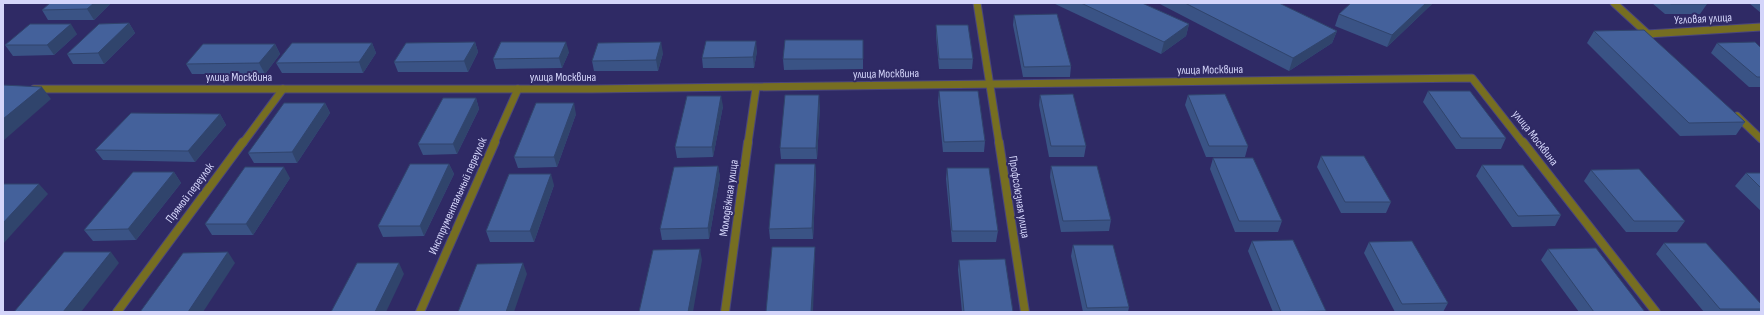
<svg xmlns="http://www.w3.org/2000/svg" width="1764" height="315" viewBox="0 0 1764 315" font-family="'Sofia Sans Condensed',sans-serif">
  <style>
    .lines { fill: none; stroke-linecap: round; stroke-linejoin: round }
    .street-far1-casing { stroke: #49457d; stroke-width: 9 }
    .street-casing { stroke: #49457d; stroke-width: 10 }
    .street-far1 { stroke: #766e21; stroke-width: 7 }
    .street { stroke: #766e21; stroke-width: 8 }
    .wall { fill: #3a5385 }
    .shaded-wall { fill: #30446c }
    .building { fill: #44619b; stroke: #30446c }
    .labels { text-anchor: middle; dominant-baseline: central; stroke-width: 4; stroke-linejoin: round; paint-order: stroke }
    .street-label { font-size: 12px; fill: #d4d5fa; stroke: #2f2a65 }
  </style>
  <rect width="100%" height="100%" fill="#2f2a65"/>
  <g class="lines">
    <g class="street-far1-casing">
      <g id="street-far1">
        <path d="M977,3L999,143"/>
        <path d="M1614,3L1650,36"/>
        <path d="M1647,34L1761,27"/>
        <path d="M34,89H592L1472,78L1523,143"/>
        <path d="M1737,116L1761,139"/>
        <path d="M243,143L283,89"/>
        <path d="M494,143L518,89"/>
        <path d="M748,143L756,88"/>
      </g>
    </g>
    <g class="street-casing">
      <g id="street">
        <path d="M999,142L1025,312"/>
        <path d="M1523,142L1656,312"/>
        <path d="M117,312L243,142"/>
        <path d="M420,312L495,142"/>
        <path d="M725,312L748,142"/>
      </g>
    </g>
    <use href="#street-far1" class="street-far1"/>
    <use href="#street" class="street"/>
  </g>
  <g class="wall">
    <path d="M111,3L94,20H48L42,10Z"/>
    <path d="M1053,3H1142L1189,24L1186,36L1161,54Z"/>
    <path d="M1158,3H1279L1337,31L1332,43L1289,71Z"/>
    <path d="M1351,3H1433L1387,47L1335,26L1339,14Z"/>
    <path d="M1652,3H1705L1707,4L1700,14H1665Z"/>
    <path d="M1749,3H1761V13Z"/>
    <path d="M1014,15L1071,66L1070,77H1023L1013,25Z"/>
    <path d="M129,23L135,33L104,64H73L67,54Z"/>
    <path d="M936,25L973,59L972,69H939L936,36Z"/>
    <path d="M1594,31L1745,122L1736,135L1680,136L1587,43Z"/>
    <path d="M77,34L54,55L13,56L5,45Z"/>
    <path d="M863,40V69L784,70L783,59Z"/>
    <path d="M475,42L478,52L468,72H398L394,62Z"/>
    <path d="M372,43L376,53L363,73H282L276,63Z"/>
    <path d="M1717,43L1761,48V87H1749L1711,53Z"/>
    <path d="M275,44L280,54L265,74H192L186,64Z"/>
    <path d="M757,51L754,68H703L702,58Z"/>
    <path d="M569,52L562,68L496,69L493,59Z"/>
    <path d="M663,53L658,71H594L592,61Z"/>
    <path d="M939,91L985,141L984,152H943L938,102Z"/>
    <path d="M1428,91L1506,138L1501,149H1456L1423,102Z"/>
    <path d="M1040,95L1086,146L1084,157H1049L1039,105Z"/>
    <path d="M1188,95L1248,146L1245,157H1206L1185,105Z"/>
    <path d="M476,98L479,109L457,154L423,155L418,144Z"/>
    <path d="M325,103L330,113L297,163H254L248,153Z"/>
    <path d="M723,106L713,157L677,158L675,147Z"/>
    <path d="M820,106L817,159H781L780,148Z"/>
    <path d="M220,114L226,125L195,162L103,160L95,150Z"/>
    <path d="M576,114L557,167L518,168L514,157Z"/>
    <path d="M1321,156L1391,202L1386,213H1341L1317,167Z"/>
    <path d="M1213,158L1282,221L1278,232H1235L1210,169Z"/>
    <path d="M449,164L454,174L424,236L383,237L378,226Z"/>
    <path d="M815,164L816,175L813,239H770L769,229Z"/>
    <path d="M1482,165L1561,215L1555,226L1512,227L1476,176Z"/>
    <path d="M718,166L720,177L709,239L662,240L660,229Z"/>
    <path d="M1051,166L1111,220L1109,231L1061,232L1050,177Z"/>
    <path d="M947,168L998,231L996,242H952L946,179Z"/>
    <path d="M1591,170L1685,221L1677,232H1626L1584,181Z"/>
    <path d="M174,172L181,183L136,240L93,241L84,230Z"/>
    <path d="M1746,173H1761V211L1735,186Z"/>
    <path d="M290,178L253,235H212L205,224Z"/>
    <path d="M554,185L534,242H490L486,231Z"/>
    <path d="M1252,241L1326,311V312H1273L1248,251Z"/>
    <path d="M1369,242L1448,303L1443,312H1395L1364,253Z"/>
    <path d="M1664,243L1761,304V312H1704L1656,254Z"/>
    <path d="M1073,245L1129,307L1128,312H1083L1071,256Z"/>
    <path d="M1548,249L1645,312H1579L1541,260Z"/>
    <path d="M959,260L1013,312H962L958,270Z"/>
  </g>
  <g class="shaded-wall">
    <path d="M94,3H111L94,20L87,9Z"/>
    <path d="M1426,3H1433L1387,47L1392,35Z"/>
    <path d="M129,23L135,33L104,64L98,53Z"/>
    <path d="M71,24L77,34L54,55L47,45Z"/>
    <path d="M1189,24L1186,36L1161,54L1164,42Z"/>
    <path d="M1337,31L1332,43L1289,71L1293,58Z"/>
    <path d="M756,41L757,51L754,68L753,57Z"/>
    <path d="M475,42L478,52L468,72L464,61Z"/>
    <path d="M566,42L569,52L562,68L559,58Z"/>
    <path d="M661,42L663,53L658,71L656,60Z"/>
    <path d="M372,43L376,53L363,73L359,62Z"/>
    <path d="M275,44L280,54L265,74L259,63Z"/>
    <path d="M42,87L51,99L3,141V119Z"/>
    <path d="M819,95L820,106L817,159L816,148Z"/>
    <path d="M721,96L723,106L713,157L712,147Z"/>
    <path d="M476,98L479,109L457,154L453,144Z"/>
    <path d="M325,103L330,113L297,163L292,152Z"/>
    <path d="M574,103L576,114L557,167L554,157Z"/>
    <path d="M220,114L226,125L195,162L188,151Z"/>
    <path d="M449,164L454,174L424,236L420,226Z"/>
    <path d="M815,164L816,175L813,239L812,228Z"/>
    <path d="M718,166L720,177L709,239L708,228Z"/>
    <path d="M284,167L290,178L253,235L246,224Z"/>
    <path d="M174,172L181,183L136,240L128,229Z"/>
    <path d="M551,174L554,185L534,242L530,231Z"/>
    <path d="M39,184L48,194L3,244V223Z"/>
    <path d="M815,247V258L813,312H811Z"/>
    <path d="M700,249L702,260L693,312H688Z"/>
    <path d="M111,252L119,263L81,312H63Z"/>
    <path d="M228,252L235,263L203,312H188Z"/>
    <path d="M399,263L404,274L386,312H375Z"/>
    <path d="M523,263L527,274L514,312H506Z"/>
  </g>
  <g class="building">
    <path d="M50,3H94L87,9L42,10Z"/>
    <path d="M1081,3H1142L1189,24L1164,42Z"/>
    <path d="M1185,3H1279L1337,31L1293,58Z"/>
    <path d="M1351,3H1426L1392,35L1339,14Z"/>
    <path d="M1669,3H1705L1707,4H1671Z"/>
    <path d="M1057,14L1071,66L1024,67L1014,15Z"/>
    <path d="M129,23L98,53L67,54L99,24Z"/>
    <path d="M30,24H71L47,45H5Z"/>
    <path d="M936,25H968L973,59H939Z"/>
    <path d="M1644,30L1745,122L1689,123L1594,31Z"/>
    <path d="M785,40H863V59H783Z"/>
    <path d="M706,41H756L753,57L702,58Z"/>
    <path d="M475,42L464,61L394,62L406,43Z"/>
    <path d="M501,42H566L559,58L493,59Z"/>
    <path d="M661,42L656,60L592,61L598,43Z"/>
    <path d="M1755,42L1761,48V77H1757L1717,43Z"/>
    <path d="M292,43H372L359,62L276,63Z"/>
    <path d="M203,44H275L259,63L186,64Z"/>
    <path d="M3,85L42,87L3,119Z"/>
    <path d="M939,91H978L985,141L944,142Z"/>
    <path d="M1428,91H1470L1506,138H1461Z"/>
    <path d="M1073,94L1086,146H1051L1040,95Z"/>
    <path d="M1225,94L1248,146H1209L1188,95Z"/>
    <path d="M785,95H819L816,148H780Z"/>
    <path d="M687,96H721L712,147H675Z"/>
    <path d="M443,98H476L453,144H418Z"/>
    <path d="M284,103H325L292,152L248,153Z"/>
    <path d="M536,103H574L554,157H514Z"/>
    <path d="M131,113L220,114L188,151L95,150Z"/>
    <path d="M1321,156H1364L1391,202H1345Z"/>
    <path d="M1213,158H1253L1282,221H1239Z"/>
    <path d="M410,164H449L420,226H378Z"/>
    <path d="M775,164H815L812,228L769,229Z"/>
    <path d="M1482,165H1523L1561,215L1518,216Z"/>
    <path d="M718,166L708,228L660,229L674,167Z"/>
    <path d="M1051,166H1097L1111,220L1063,221Z"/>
    <path d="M245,167H284L246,224H205Z"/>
    <path d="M947,168H989L998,231H952Z"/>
    <path d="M1639,169L1685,221H1634L1591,170Z"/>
    <path d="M133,172H174L128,229L84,230Z"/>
    <path d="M1746,173H1761V188Z"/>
    <path d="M509,174H551L530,231H486Z"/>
    <path d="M3,184H39L3,223Z"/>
    <path d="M1293,240L1326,311L1281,312L1252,241Z"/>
    <path d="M1412,241L1448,303L1402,304L1369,242Z"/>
    <path d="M1664,243H1706L1761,304V309H1720Z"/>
    <path d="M1073,245H1113L1129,307L1087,308Z"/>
    <path d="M772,247H815L811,312H766Z"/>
    <path d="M1596,248L1645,312H1594L1548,249Z"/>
    <path d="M700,249L688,312H639L653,250Z"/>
    <path d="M64,252H111L63,312H14Z"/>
    <path d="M228,252L188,312H140L183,253Z"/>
    <path d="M1005,259L1013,312H964L959,260Z"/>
    <path d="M357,263H399L375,312H331Z"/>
    <path d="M523,263L506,312H458L477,264Z"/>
  </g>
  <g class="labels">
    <g class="street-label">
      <text transform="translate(1703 19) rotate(-3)">Угловая улица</text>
      <text transform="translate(1210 70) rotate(-1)">улица Москвина</text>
      <text transform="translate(886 74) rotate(-1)">улица Москвина</text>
      <text x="239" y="77">улица Москвина</text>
      <text x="563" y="77">улица Москвина</text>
      <text transform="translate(1535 138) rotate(52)">улица Москвина</text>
      <text transform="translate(190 193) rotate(-53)">Прямой переулок</text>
      <text transform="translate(458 196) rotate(-66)">Инструментальный переулок</text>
      <text transform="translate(1019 197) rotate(81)">Профсоюзная улица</text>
      <text transform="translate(729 198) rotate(-82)">Молодёжная улица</text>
    </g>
  </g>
  <rect width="1764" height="315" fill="none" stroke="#d4d5fa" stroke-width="8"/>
</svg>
